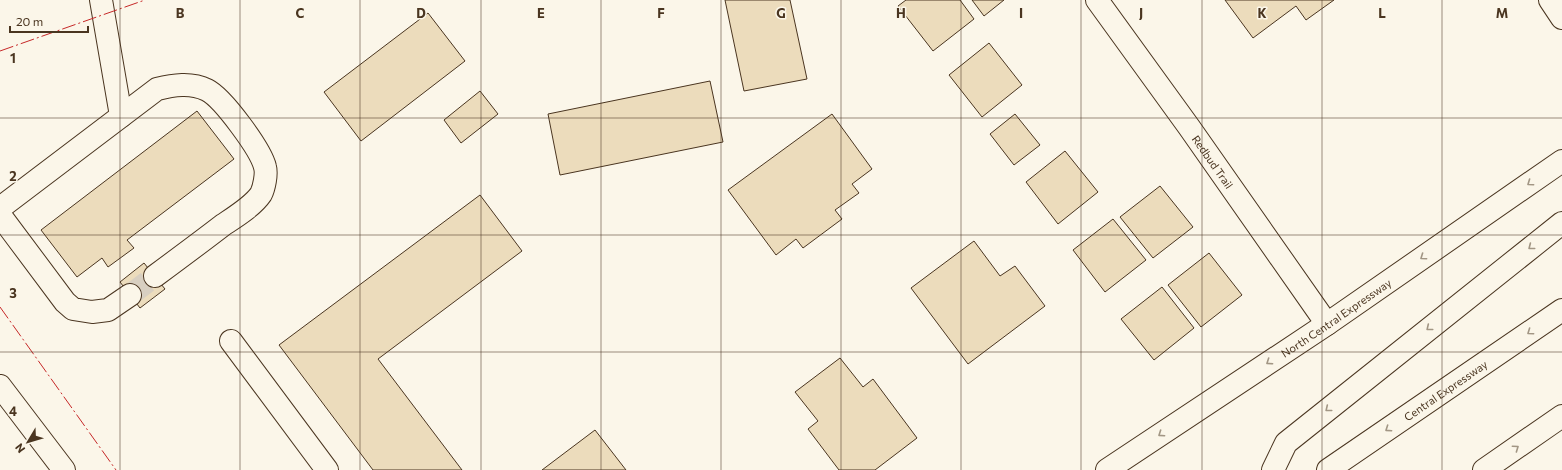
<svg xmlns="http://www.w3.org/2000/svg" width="1562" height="470" viewBox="0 0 1562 470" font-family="Commissioner,sans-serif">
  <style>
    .building { fill: #ecdcbc; stroke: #4a3520 }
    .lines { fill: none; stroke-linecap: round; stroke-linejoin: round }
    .minor-tunnel { stroke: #d8cfc1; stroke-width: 22; stroke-dasharray: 22 11; stroke-linecap: butt }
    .minor-casing { stroke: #4a3520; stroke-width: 24 }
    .major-casing { stroke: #4a3520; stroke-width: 24 }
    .highway-casing { stroke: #4a3520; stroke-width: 24 }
    .minor { stroke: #fbf6e9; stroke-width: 22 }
    .major { stroke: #fbf6e9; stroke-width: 22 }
    .highway { stroke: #fbf6e9; stroke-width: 22 }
    .power { stroke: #c62828; stroke-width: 1; stroke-dasharray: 14 3 2 3; stroke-linecap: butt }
    .oneway { stroke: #a29684 }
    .grid { fill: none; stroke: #4a3520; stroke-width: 1; stroke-opacity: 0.55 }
    .labels { text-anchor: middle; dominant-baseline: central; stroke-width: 3; stroke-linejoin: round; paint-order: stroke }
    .street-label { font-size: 11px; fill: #4a3520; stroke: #fbf6e9 }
    .grid-label { font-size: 13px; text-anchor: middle; font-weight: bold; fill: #4a3520; stroke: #fbf6e9; stroke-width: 3; stroke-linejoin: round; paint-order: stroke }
  </style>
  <rect width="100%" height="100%" fill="#fbf6e9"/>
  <g class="building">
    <path d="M725,0H790L807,79L744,91Z"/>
    <path d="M906,0H960L974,19L933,51L898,6Z"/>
    <path d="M972,0H1004L984,16Z"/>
    <path d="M1225,0H1334L1306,20L1296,6L1253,38Z"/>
    <path d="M428,13L465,61L361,141L324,92Z"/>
    <path d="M989,43L1022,85L982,117L949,75Z"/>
    <path d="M710,81L723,142L560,175L548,114Z"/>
    <path d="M480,91L498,114L461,143L444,120Z"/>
    <path d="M197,111L234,159L127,240L134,248L108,267L102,258L77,277L41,230Z"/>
    <path d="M832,114L872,169L852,184L859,193L835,210L842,219L803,248L796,239L776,255L728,190Z"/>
    <path d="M1015,114L1040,145L1014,165L990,134Z"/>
    <path d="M1065,151L1098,192L1058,224L1026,182Z"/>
    <path d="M1160,186L1193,227L1153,258L1120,217Z"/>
    <path d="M480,195L522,251L378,359L462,470H373L279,345Z"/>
    <path d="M1113,219L1146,260L1105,292L1073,250Z"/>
    <path d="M974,241L1000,276L1015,266L1045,306L968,364L911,288Z"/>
    <path d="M1209,253L1242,295L1201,327L1168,285Z"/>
    <path d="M144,263L165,289L140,308L120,282Z"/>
    <path d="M1162,287L1194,328L1154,360L1121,319Z"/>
    <path d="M840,358L863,387L873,379L917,438L875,470H839L808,429L818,421L795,392Z"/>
    <path d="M595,430L626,470H542Z"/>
  </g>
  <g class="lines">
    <path class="minor-tunnel" d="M130,295L155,276"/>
    <g class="minor-casing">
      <g id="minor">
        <path d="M101,0L121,116"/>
        <path id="s1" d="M1097,0L1189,127L1327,324"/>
        <path d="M1550,0L1562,18"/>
        <path d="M0,208L157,89C173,85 191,82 207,90C223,98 261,150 265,167C267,174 264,188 261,194C253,206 235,217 223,225C201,242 178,259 155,276"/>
        <path d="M0,215L65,302L73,309L92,312L108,310L130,295"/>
        <path d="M231,341L327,470"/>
        <path d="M0,386L64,470"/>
      </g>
    </g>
    <g class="major-casing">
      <g id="major">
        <path id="s2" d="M1107,470L1327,324L1562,161"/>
      </g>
    </g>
    <g class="highway-casing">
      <g id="highway">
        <path d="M1273,470L1286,443L1562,223"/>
        <path id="s3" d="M1328,470L1562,310"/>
        <path d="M1484,470L1562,416"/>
      </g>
    </g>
    <use href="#minor" class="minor"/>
    <use href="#major" class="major"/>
    <use href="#highway" class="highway"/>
    <g class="power">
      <path d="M0,51L145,0"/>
      <path d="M0,307L116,470"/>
    </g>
  </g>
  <defs><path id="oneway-chevron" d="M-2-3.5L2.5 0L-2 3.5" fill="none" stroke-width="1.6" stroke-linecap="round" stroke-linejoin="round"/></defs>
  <g class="oneway">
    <use href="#oneway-chevron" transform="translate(1530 183) rotate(145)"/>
    <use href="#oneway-chevron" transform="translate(1531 247) rotate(142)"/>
    <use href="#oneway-chevron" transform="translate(1423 257) rotate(145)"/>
    <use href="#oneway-chevron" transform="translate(1429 328) rotate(141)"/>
    <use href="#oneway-chevron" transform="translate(1530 332) rotate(145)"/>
    <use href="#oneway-chevron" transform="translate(1269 362) rotate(146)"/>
    <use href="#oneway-chevron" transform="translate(1328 409) rotate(141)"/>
    <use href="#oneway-chevron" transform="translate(1388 429) rotate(146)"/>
    <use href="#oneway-chevron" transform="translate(1161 434) rotate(146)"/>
    <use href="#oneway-chevron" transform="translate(1516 448) rotate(-35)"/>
  </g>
  <path class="grid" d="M120,0V470M240,0V470M360,0V470M481,0V470M601,0V470M721,0V470M841,0V470M961,0V470M1081,0V470M1202,0V470M1322,0V470M1442,0V470M0,118H1562M0,235H1562M0,352H1562"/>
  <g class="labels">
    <g class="street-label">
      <text stroke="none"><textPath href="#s1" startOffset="199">Redbud Trail</textPath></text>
      <text stroke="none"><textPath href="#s2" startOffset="275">North Central Expressway</textPath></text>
      <text stroke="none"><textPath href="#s3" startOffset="142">Central Expressway</textPath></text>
    </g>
  </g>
  <g class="grid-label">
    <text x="180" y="18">B</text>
    <text x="300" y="18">C</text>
    <text x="421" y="18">D</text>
    <text x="541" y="18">E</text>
    <text x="661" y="18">F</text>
    <text x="781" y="18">G</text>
    <text x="901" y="18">H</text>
    <text x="1021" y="18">I</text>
    <text x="1141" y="18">J</text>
    <text x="1262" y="18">K</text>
    <text x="1382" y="18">L</text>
    <text x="1502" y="18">M</text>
    <text x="13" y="63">1</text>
    <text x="13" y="181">2</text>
    <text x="13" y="298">3</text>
    <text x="13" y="416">4</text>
  </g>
  <g transform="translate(28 442) rotate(232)" stroke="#fbf6e9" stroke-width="3" paint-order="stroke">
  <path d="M0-3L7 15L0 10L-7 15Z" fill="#4a3520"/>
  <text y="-6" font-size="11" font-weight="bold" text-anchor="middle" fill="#4a3520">N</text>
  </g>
  <path d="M10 26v6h78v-6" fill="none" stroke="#4a3520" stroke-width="2"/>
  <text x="16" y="26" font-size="12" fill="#4a3520" stroke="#fbf6e9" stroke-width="3" paint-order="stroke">20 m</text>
</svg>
